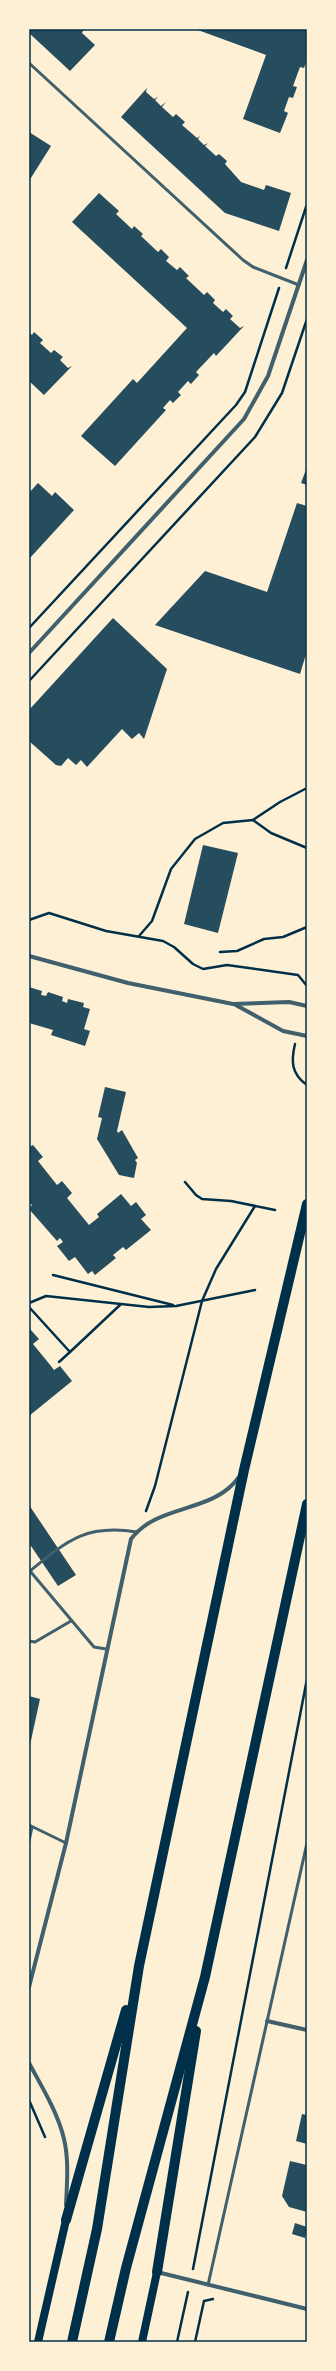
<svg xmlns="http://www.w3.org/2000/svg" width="336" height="2371" viewBox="0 0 336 2371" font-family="'Nunito Sans',sans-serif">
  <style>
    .building { fill: #264d5e }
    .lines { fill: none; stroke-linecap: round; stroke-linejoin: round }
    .path { stroke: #003049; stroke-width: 2.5 }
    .service { stroke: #3f606c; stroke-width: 3 }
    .minor { stroke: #3f606c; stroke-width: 4 }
    .secondary { stroke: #003049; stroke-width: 8 }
    .primary { stroke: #003049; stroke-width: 10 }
    .neatline { fill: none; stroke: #003049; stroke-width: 1.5 }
  </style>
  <rect width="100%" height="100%" fill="#fdf0d5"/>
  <g class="building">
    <path d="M29,29H84L82,33L95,45L70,71L29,33Z"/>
    <path d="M195,29H302L307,31V59L304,68L300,67L293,86L297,87L293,98L289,97L284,111L288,113L280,133L243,119L266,55Z"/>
    <path d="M147,88L146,92L154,99L158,97L155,100L161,106L166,102L162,107L173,117L176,114L185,122L182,125L197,138L200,136L198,139L204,145L208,143L205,146L216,156L219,154L227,161L225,164L241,182L264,190L266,185L291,193L279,231L225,213L121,117Z"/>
    <path d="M29,132L51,146L29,181Z"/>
    <path d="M99,193L119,211L116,214L132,229L134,226L143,234L141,236L158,252L161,249L169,257L166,261L177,270L180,267L189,276L186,278L204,295L207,292L215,300L213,303L223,312L226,309L233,316L230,319L240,328L244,326L216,356L214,353L196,372L199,375L191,384L188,381L178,392L181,395L173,403L170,400L163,408L166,410L115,466L81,436L133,379L137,383L187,328L72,222Z"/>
    <path d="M29,332L32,335L34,332L43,340L40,343L51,353L54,350L63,357L60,360L68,368L72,366L44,395L29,381Z"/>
    <path d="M307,467V485L301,483Z"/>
    <path d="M38,483L52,496L55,492L74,510L29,559V493Z"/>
    <path d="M297,503L307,506V651L300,674L155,625L205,571L267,592Z"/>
    <path d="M113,618L167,669L144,739L139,733L132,739L122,729L87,767L81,760L76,765L68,758L61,766L56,765L29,741V710Z"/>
    <path d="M203,845L238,853L218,933L184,924Z"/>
    <path d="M29,987L42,991L41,995L46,996L48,992L63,997L62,1001L67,1003L68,999L84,1003L83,1007L90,1009L84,1029L90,1031L85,1046L51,1035L53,1030L29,1023Z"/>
    <path d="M105,1087L126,1092L117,1131L118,1133L122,1130L138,1158L135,1160L137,1163L134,1178L119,1175L97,1139L102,1118L98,1117Z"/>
    <path d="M33,1145L43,1157L38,1161L57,1185L62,1181L72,1193L67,1198L89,1225L99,1217L97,1214L121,1194L131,1206L136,1202L146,1215L141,1219L151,1230L126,1250L123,1247L113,1255L116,1258L95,1275L92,1271L88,1274L75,1257L69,1261L57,1246L63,1242L60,1238L57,1241L29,1209L32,1205L29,1202V1147Z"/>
    <path d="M29,1328L39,1339L33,1344L51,1366L54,1370L60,1366L72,1381L29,1416Z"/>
    <path d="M29,1505L76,1575L58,1586L29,1543Z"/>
    <path d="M29,1696L40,1699L30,1745L29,1744Z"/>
    <path d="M302,2114L307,2115V2144L296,2141Z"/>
    <path d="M290,2161L307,2165V2212L289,2207L282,2196Z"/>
    <path d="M295,2223L307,2227L305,2238L292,2234Z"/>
  </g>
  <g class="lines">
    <g class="path">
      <path d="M286,268L307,204"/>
      <path d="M29,628L236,405L245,392L279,288"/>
      <path d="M29,681L255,437L282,393L307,319"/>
      <path d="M253,820L280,802L307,788"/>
      <path d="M29,920L49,913L106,931L163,941L174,947L193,964L203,969L227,965L298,975L307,986"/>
      <path d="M139,936L152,921L171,869L195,839L223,823L253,820L271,833L307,848"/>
      <path d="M220,952L237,951L264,939L283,937L307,927"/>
      <path d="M295,1044C291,1061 291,1074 307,1085"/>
      <path d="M185,1182L196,1195L202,1199L231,1201L275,1210"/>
      <path d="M53,1275L173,1305"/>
      <path d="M29,1303L46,1296L149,1307L176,1306L255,1290"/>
      <path d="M29,1307L70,1352L59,1362"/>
      <path d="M70,1352L120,1305"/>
      <path d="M146,1511L155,1486L202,1301L216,1269L255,1206"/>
      <path d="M29,2100L45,2137"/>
      <path d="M193,2269L307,1679"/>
      <path d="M177,2342L188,2292"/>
      <path d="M195,2342L204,2301L213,2299"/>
    </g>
    <g class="service">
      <path d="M29,63L243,260L253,267L299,285"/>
      <path d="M30,1571C68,1540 86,1524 137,1532"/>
      <path d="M30,1571L94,1647L106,1649"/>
      <path d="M29,1641L35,1642L71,1621"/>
      <path d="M29,1825L66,1843"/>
      <path d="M29,1841L32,1827"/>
      <path d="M208,2285L307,1843"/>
    </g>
    <g class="minor">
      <path d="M29,653L244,419L268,376L307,260"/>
      <path d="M29,956L128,983L233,1004L289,1002L307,1006"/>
      <path d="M234,1004L283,1031L307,1036"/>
      <path d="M29,1987L66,1843L131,1539C158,1503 213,1514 239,1477"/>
      <path d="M267,2021L307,2030"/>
      <path d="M29,2063C42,2087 58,2113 64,2139C69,2160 67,2183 66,2205"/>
      <path d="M157,2272L307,2309"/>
    </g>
    <g class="secondary">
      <path d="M38,2342L66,2220"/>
      <path d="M142,2342L157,2272"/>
    </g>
    <g class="primary">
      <path d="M66,2220L126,2010"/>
      <path d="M157,2272L196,2031"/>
      <path d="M72,2342L97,2229L139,1966L244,1470L307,1204"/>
      <path d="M109,2342L126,2268L205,1977L307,1504"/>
    </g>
  </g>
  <rect width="336" height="2371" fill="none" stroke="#fdf0d5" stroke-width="60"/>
  <rect x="30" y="30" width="276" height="2311" class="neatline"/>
</svg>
